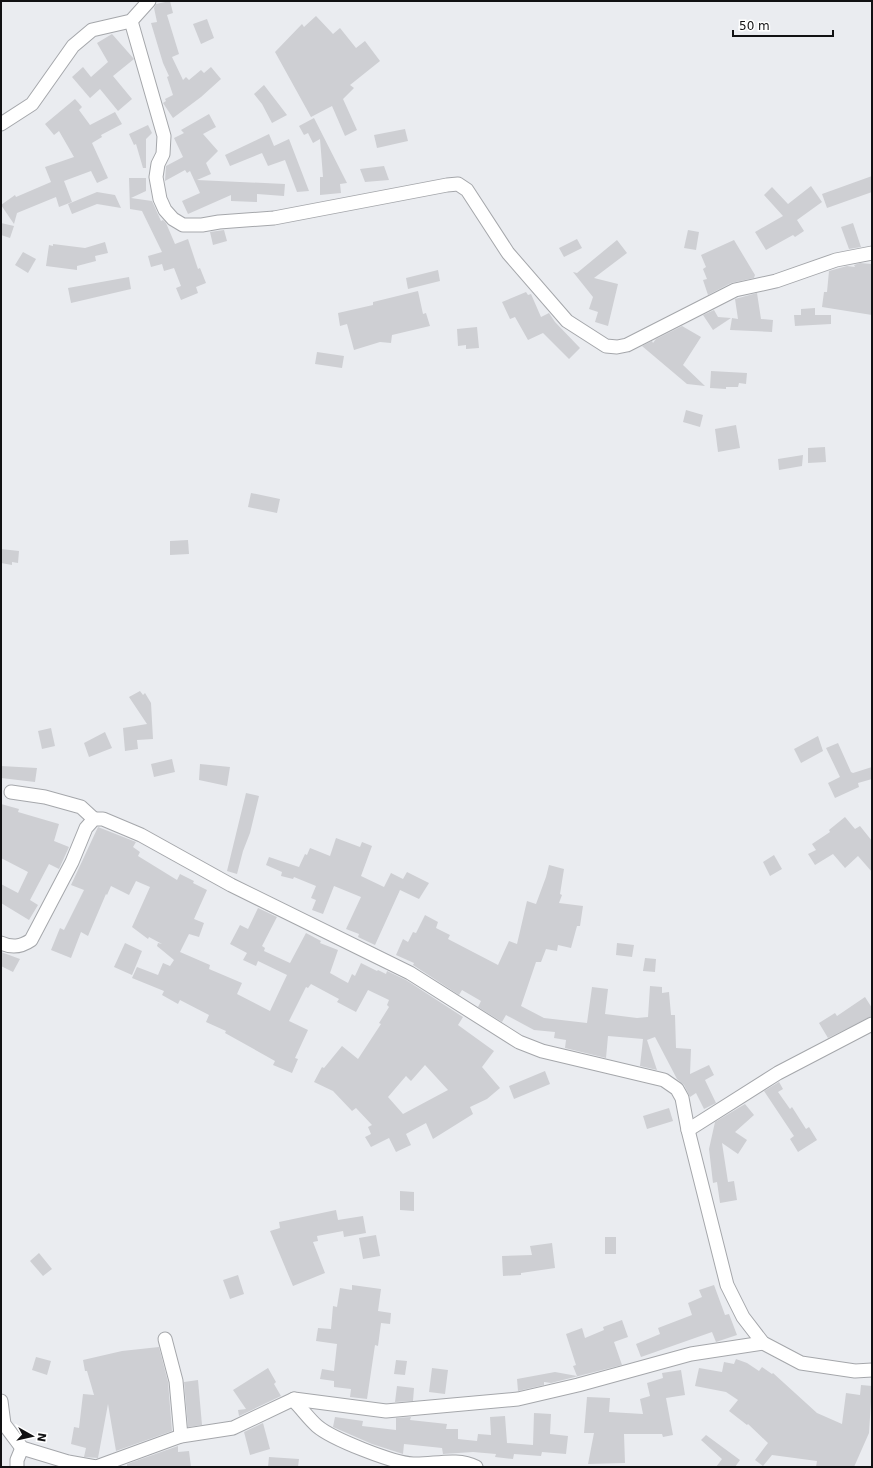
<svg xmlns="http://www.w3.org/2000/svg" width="873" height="1468" viewBox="0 0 873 1468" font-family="'DejaVu Sans',sans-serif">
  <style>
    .building { fill: #cecfd3; fill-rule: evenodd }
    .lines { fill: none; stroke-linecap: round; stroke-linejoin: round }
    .minor-casing { stroke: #a5a7ab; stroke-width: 15 }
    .minor { stroke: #fff; stroke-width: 13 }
  </style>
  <rect width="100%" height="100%" fill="#eaecf0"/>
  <g class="building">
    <path d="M170,1L173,13L167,15L179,54L172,57L183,80L186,77L189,80L201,70L204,73L211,67L221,79L201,97L173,118L163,103L166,101L165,99L173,95L167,77L169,76L163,63L151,23L157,22L154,8L156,4Z"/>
    <path d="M316,16L333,34L340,28L356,48L365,41L380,61L350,85L354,88L343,99L357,130L345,136L332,106L311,117L275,52L302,24L304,27Z"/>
    <path d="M207,19L214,38L201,44L193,24Z"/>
    <path d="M112,34L134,59L113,76L132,99L118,111L100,89L90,98L72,77L83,67L91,77L108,62L97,43Z"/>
    <path d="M264,85L287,115L272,123L262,104L254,94Z"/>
    <path d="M75,99L82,107L79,110L90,125L115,112L122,124L101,135L102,137L92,143L108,178L97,183L91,171L64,181L72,202L59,207L56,197L17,213L14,224L1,205L15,195L16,197L51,182L45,167L74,157L59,131L54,135L45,124Z"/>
    <path d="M209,114L216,127L203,134L218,151L206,163L211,174L197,180L285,184L284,196L257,194V202L231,201V195L188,214L182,201L200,193L190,171L187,173L185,170L165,181L166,166L183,157L174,138L184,133L181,130Z"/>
    <path d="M314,118L347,183L340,184L341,193L320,195V177H323L320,139L313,143L308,133L304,135L299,126Z"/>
    <path d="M148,125L152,133L146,139V168H143L136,144L134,145L129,134Z"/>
    <path d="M405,129L408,141L377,148L374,135Z"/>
    <path d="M269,134L274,146L289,139L309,191L297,192L285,160L268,166L262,153L230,166L225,155Z"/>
    <path d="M384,166L389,180L365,182L360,169Z"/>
    <path d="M872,176V192L827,208L822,194Z"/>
    <path d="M129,178H146V191L131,198L152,201L161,221L163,220L166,223L175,244L188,239L198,269L200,268L206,283L196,287L198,293L181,300L176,288L181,286L174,268L164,271L162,264L151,267L148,256L162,252L142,211L130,209Z"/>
    <path d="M811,186L822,202L797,220L804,231L795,237L793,235L766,250L755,232L783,216L764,195L772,187L788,204Z"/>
    <path d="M97,192L115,195L121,208L97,204L72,214L68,204Z"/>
    <path d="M1,223L14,226L10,238L1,235Z"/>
    <path d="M853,223L861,247L849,249L841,227Z"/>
    <path d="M224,230L227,241L213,245L210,232Z"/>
    <path d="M688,230L699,232L696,250L684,248Z"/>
    <path d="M577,239L582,248L564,257L559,248Z"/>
    <path d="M617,240L627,253L594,278L618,284L608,326L595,322L598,312L589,309L593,297L573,272L577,273Z"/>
    <path d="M734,240L755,275L754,278L731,283L708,295L703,280L707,279L703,269L706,267L701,255Z"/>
    <path d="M105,242L108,253L95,256L96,261L77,266V270L46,266L49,245L53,246V244L85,248Z"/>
    <path d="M23,252L36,259L28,273L15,265Z"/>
    <path d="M860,263L872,264V315L822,307L824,292H827L829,271L847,266L855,267L854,265Z"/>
    <path d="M438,270L440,281L408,289L406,278Z"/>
    <path d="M129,277L131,289L71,303L68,288Z"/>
    <path d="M418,291L423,314L426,313L430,326L392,335L391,343L380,342L354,350L347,324L340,326L338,313L373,305V302Z"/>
    <path d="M526,292L528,295L531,294L541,317L549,313L555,322L580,348L569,359L543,333L528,340L515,317L510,319L502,302Z"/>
    <path d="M757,293L761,319L773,320L772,332L730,330L732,318L738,319L735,299Z"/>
    <path d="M815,308V315H831V324L795,326L794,315H801V309Z"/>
    <path d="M714,310L718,317L731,318L713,330L703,315Z"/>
    <path d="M682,326L701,337L683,365L705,386L687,384L642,346L652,341L653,343L656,339Z"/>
    <path d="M477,327L479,348L466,349V345L458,346L457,329Z"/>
    <path d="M317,352L344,356L342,368L315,364Z"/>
    <path d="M711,371L747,373L746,384L739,383L738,387H726V389L710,388Z"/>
    <path d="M686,410L703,415L700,427L683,422Z"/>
    <path d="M736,425L740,448L718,452L715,429Z"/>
    <path d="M825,447L826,462L808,463V448Z"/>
    <path d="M803,455L802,466L779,470L778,459Z"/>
    <path d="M251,493L280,499L277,513L248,507Z"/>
    <path d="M188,540L189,554L170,555V541Z"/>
    <path d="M1,549L19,551L18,563L12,562V565L1,563Z"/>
    <path d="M140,691L143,695L145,693L151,703L153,739L137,740L138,749L125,751L123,728L147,724L129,697Z"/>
    <path d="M51,728L55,746L42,749L38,731Z"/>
    <path d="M105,732L112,748L89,757L84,743Z"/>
    <path d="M818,736L823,751L801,763L794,749Z"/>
    <path d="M838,743L851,772L853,773L872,767V779L858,783L859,787L835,798L828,783L840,777L826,748Z"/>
    <path d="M172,759L175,772L154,777L151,764Z"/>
    <path d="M200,764L230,767L227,786L199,780Z"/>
    <path d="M1,766L37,768L35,782L1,778Z"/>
    <path d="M246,793L259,796L250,833L243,851L237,874L227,871Z"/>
    <path d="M1,804L19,809L18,812L59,824L54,841L69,847L59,869L49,864L30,900L38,905L29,920L1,903V884L18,893L28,872L1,858Z"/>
    <path d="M845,817L855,829L860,826L872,841V872L858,856L845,868L833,854L815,865L808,854L816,850L812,844L830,832L829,830Z"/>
    <path d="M98,827L136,842L133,847L140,852L138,856L177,880L180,874L194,881L193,883L207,890L194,919L204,923L199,937L189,934L180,952L210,965L209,969L242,983L237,994L270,1011L287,975L258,961L256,966L243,960L247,953L230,944L240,925L248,929L258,908L277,917L262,946L265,948L264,951L290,963L306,933L321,941L320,943L338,950L330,973L348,983L352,974L355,976L361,963L377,971L378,970L386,974L387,971L406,980L463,1017L458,1025L494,1051L482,1067L500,1088L487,1099L470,1107L473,1114L433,1139L426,1123L406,1134L411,1145L396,1152L389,1138L371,1147L365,1137L371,1134L368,1127L372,1125L356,1108L352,1111L333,1091L314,1082L322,1067L324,1068L342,1046L358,1059L381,1024L379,1023L389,1007L387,1005L389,1000L368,990L356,1012L337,1002L339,999L311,984L308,988L306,987L289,1021L308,1030L295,1058L298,1059L292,1073L273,1065L275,1061L225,1033L226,1031L206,1022L209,1015L180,1000L178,1004L162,995L164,991L132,978L137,967L158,975L163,963L170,966L174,960L157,946L158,943L162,944L149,937L148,939L132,927L150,887L136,881L129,895L111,886L107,895L106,894L88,936L81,932L71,958L51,950L60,928L64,930L84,890L71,885ZM425,1065L448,1090L403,1114L388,1097L406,1076L411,1081Z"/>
    <path d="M336,838L360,847L362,842L372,846L361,876L384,887L391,873L403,879L407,872L429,883L419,899L400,890L375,945L358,937L359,934L346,929L361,897L334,886L323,914L312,910L316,900L311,898L316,886L294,877L293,879L281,876L282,872L266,865L269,857L299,867L305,854L307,855L310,848L330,856Z"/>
    <path d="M774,855L782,869L770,876L763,862Z"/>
    <path d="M549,865L564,869L560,894L562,895L559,903L583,906L580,926H577L571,948L558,945L557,951L546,949L541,962H536L521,1006L544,1018L587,1023L592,987L608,989L605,1014L637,1018L648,1017L650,986L662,987V993L669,992L671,1015H675L676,1048L691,1049L690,1074L709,1065L714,1075L705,1080L716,1103L704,1109L696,1093L690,1097L684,1085L677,1079L655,1037L647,1040L657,1070L640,1066L643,1039L608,1036L606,1058L565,1048L566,1040L554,1038L555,1032L534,1030L506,1015L502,1022L478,1007L481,1001L462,990L459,995L413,965L414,963L396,955L403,939L408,942L413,932L416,933L425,915L438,922L436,928L450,935L448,939L498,965L509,941L517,944L527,901L536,904L546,877Z"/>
    <path d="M125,943L142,951L132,975L114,967Z"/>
    <path d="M617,943L634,945L632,957L616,955Z"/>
    <path d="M1,952L20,959L13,972L1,966Z"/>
    <path d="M645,958L656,959L655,972L643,971Z"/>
    <path d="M865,997L872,1008V1016L828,1038L819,1023L835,1013L837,1016Z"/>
    <path d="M545,1071L550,1084L514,1099L509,1086Z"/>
    <path d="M779,1082L783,1089L778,1092L790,1109L792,1107L806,1129L809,1127L817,1140L798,1152L790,1139L794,1136L764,1091Z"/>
    <path d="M745,1104L754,1115L735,1132L747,1140L738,1154L722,1143L728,1182L734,1181L737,1200L720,1203L717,1182L713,1183L709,1149L715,1122Z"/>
    <path d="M669,1108L673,1121L647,1129L643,1116Z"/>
    <path d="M400,1191L414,1192V1211L400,1210Z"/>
    <path d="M336,1210L338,1220L363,1216L366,1233L344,1237L343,1231L317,1236L318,1241L313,1242L325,1273L293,1286L270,1231L280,1228L279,1222Z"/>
    <path d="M376,1235L380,1256L363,1259L359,1238Z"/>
    <rect x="605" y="1237" width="11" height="17"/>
    <path d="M552,1243L555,1268L521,1273V1275L503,1276L502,1256L532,1255L530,1246Z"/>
    <path d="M39,1253L52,1269L43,1276L30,1261Z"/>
    <path d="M238,1275L244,1294L230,1299L223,1280Z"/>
    <path d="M352,1285L381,1289L378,1311L391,1313L390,1324L381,1323L378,1346L375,1345L367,1399L350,1397L351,1389L334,1387V1381L320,1379L322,1369L334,1371L337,1344L316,1341L318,1328L331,1329L333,1306L337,1307L340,1288L352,1290Z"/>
    <path d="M714,1285L725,1315L729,1314L737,1335L716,1342L712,1332L641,1357L636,1344L660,1334L658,1328L692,1315L688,1303L702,1297L699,1290Z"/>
    <path d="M622,1320L628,1337L614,1342L622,1365L551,1383L544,1382V1385L518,1391L517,1379L555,1372L577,1376L573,1366L576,1365L566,1334L582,1328L585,1338L604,1330L603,1327Z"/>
    <path d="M159,1347L168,1382L172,1431L116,1451L108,1404L98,1458L84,1457L86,1448L71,1444L74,1427L79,1428L83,1394L94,1395L87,1371H85L83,1360L122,1351Z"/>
    <path d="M36,1357L51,1361L47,1375L32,1370Z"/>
    <path d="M736,1359L747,1363L759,1371L762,1367L772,1374L773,1373L817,1413L842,1424L846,1393L860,1395L861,1385L872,1386L869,1433L854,1467H816L817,1461L772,1455L763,1466L755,1460L768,1443L748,1424L747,1425L729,1411L738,1400L726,1392L695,1386L699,1368L722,1372L724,1362L734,1364Z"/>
    <path d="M396,1360L407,1361L405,1375L394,1374Z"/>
    <path d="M268,1368L276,1382L274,1384L281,1396L239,1416L238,1410L246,1409L233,1390Z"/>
    <path d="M432,1368L448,1370L445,1394L429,1392Z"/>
    <path d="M681,1370L685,1395L666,1398L673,1435L663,1437L662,1434H624L625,1463L588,1464L594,1433H584L587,1397L610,1398L609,1412L643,1414L640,1399L650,1396L647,1383L663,1378L662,1373Z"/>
    <path d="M198,1380L202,1425L188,1427L184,1382Z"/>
    <path d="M397,1386L414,1388L413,1401L395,1402Z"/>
    <path d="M534,1413L551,1414L550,1434L568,1436L566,1454L542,1452L541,1456L514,1454L513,1459L495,1457L496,1454L473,1452L443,1454L442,1448L404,1444L403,1454L372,1444L333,1427L335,1417L363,1421L362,1426L396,1430V1418L411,1417L410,1420L447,1424L446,1429H458V1439L477,1441L478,1434L491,1435L490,1417L505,1416L507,1443L533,1445Z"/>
    <path d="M263,1423L270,1449L250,1455L244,1432Z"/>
    <path d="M706,1435L740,1460L735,1467H716L722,1459L701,1440Z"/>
    <path d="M178,1446V1452L189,1451L191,1467H127V1464Z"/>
    <path d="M269,1457L299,1459L298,1467H268Z"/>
  </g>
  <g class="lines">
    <g class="minor-casing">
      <g id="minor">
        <path d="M131,21L164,136L163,154L158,164L156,177L160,199L165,210L173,219L183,225H202L219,222L274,218L447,185L458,184L467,190L508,253L567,321L606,346L617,347L627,345L735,290L776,281L836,260L872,253"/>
        <path d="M1,124L32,104L73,46L92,30L131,21L149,1"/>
        <path d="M11,792L45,797L81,807L94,819"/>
        <path d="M1,943C12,948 21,947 31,940L72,862L86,828L94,819H103L141,835L231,885L410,973L519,1042L542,1051L664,1080L677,1089L682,1098L688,1130L727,1285L743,1317L763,1343L801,1363L855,1371L872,1370"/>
        <path d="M688,1130L778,1073L872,1024"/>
        <path d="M165,1339L176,1381L181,1436"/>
        <path d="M294,1399V1401C302,1409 309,1419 317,1426C332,1439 393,1463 413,1464C433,1465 457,1457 476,1467"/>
        <path d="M1,1401L4,1424L22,1448L68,1462L96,1467L181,1436L233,1428L294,1399L386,1411L518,1399L578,1385L691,1354L763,1343"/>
        <path d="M17,1467V1460L22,1448"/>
      </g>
    </g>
    <use href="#minor" class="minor"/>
  </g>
  <rect width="873" height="1468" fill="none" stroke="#111113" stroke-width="4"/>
  <g transform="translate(32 1436) rotate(98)" stroke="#ffffff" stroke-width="3" paint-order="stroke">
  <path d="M0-3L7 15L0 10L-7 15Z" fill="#111113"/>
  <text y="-6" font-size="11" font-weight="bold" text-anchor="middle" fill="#111113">N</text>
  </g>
  <path d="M733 30v6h100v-6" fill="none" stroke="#111113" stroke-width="2"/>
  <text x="739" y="30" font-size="12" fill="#111113" stroke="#ffffff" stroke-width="3" paint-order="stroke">50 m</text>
</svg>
